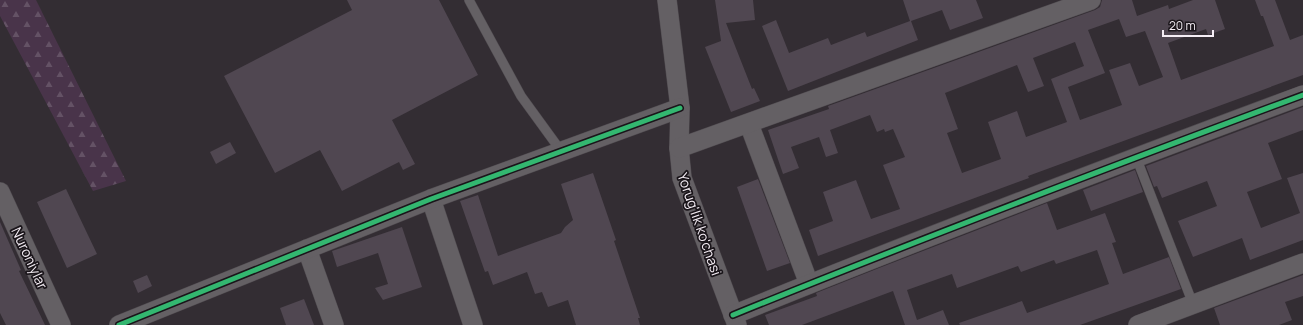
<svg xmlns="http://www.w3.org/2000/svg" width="1303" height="325" viewBox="0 0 1303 325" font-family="Manrope,sans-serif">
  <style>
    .forest { fill: url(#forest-firs) }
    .building { fill: #504751; fill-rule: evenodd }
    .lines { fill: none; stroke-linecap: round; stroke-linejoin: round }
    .service-casing { stroke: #4f4a4f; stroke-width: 10 }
    .minor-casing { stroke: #4f4a4f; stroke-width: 20 }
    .service { stroke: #646064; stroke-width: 9 }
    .minor { stroke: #646064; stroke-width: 19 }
    .cycleway-casing { stroke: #1a151a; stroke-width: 8 }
    .cycleway { stroke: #33b770; stroke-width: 5 }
    .labels { text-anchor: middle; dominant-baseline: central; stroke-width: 3.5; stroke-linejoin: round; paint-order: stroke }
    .street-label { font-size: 14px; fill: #f5eef5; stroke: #1a151a }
  </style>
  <defs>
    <pattern id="forest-firs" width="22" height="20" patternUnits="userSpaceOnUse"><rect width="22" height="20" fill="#49344a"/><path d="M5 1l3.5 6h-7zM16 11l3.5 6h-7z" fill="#645265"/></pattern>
  </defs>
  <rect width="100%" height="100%" fill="#332d33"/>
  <path class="forest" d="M0,0H36L126,181L93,191L0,16Z"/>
  <g class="building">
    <path d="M347,0H439L478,75L392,120L415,164L403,170L399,162L342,191L320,150L275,173L224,76L352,10Z"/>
    <path d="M715,0H753L755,20L726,23L752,89L754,88L760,101L731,112L705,47L721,41Z"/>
    <path d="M903,0H976L983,18L950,30L942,10L911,21L918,40L788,91L762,26L776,20L789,53L828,38L831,45L865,32L867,37L910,21Z"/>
    <path d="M1102,0H1132L1137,16L1168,5L1169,9L1193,0H1215L1225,29L1208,35L1206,29L1168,43L1181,80L1274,46L1263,16H1261L1255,0H1275L1290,40L1303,35V75L1028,176L1029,178L818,256L809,230L833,221L823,192L856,180L871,219L900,209L883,165L905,157L893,129L885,132L884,129L877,132L870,115L830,130L838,153L826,157L819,137L791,147L799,168L783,174L768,130L829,109L828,106L1095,10L1100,7ZM1119,19L1126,37L1145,31L1163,77L1139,86L1130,63L1109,70L1122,105L1080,120L1068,87L1105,73L1088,30ZM1075,42L1084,66L1051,79L1067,122L1026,137L1017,111L988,122L1001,159L962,173L947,133L958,129L945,93L1017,65L1028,92L1044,86L1033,58Z"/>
    <path d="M1303,107V130L1268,143L1282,179L1247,192L1261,228L1300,213L1287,178L1303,173V240L1250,260L1242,238L1193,257L1178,221L1217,206L1207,181L1162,198L1157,186L1154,187L1146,166Z"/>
    <path d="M230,142L236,153L216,164L210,152Z"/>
    <path d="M1135,170L1143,192L1091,211L1083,190Z"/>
    <path d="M593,173L616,240L614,241L640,318H638L640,325H576L568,300L548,307L542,292L535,294L527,272L493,285L488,271L485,272L460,201L478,195L498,256L561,233L565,227L573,220L561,184Z"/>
    <path d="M758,179L790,263L767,271L737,187Z"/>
    <path d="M66,189L97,254L67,268L37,202Z"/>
    <path d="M1047,203L1057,230L1105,213L1116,242L1112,243L1123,274L1169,257L1181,289L1080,325H960L959,323L1022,301L1027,313L1109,284L1097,250L1056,264L1054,260L1021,272L1018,266L957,288L952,274L907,290L917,320L943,310L949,325H905L893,291L802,325H769L765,315L817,296L816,293L879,268Z"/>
    <path d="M0,222L21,270L19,271L45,325H6L0,313Z"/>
    <path d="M402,227L422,287L383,300L375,288L388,284L378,253L337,267L332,251Z"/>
    <path d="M147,275L152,286L138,293L133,281Z"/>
    <path d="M1303,275V296L1285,302L1292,320L1279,325H1220L1214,308Z"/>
    <path d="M304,299L314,325H286L280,308Z"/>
  </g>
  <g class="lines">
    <g class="service-casing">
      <g id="service">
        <path d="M469,0L521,96L561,151"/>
        <path d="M1136,157L1193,304"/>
      </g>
    </g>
    <g class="minor-casing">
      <g id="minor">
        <path d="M667,0L680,108L679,148L682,178L737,325"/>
        <path d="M749,124L809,284"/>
        <path d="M679,148L1091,0"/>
        <path d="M0,192L61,325"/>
        <path d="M431,199L473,325"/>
        <path d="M307,249L334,325"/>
        <path d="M733,315C922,238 1112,166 1303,95"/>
        <path d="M119,325L431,199L680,108"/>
        <path d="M1138,325L1303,263"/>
      </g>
    </g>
    <use href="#service" class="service"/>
    <use href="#minor" class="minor"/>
    <g class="cycleway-casing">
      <g id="cycleway">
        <path d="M733,315C922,238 1112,166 1303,95"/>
        <path d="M119,325L431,199L680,108"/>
      </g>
    </g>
    <use href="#cycleway" class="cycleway"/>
  </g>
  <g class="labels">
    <g class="street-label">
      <text transform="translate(700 224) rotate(71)">Yorug'lik ko'chasi</text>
      <text transform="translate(30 258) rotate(65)">Nuroniylar</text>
    </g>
  </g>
  <path d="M1163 30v6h50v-6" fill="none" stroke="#f5eef5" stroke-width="2"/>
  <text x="1169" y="30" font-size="12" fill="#f5eef5" stroke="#1a151a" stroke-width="3" paint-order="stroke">20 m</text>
</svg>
